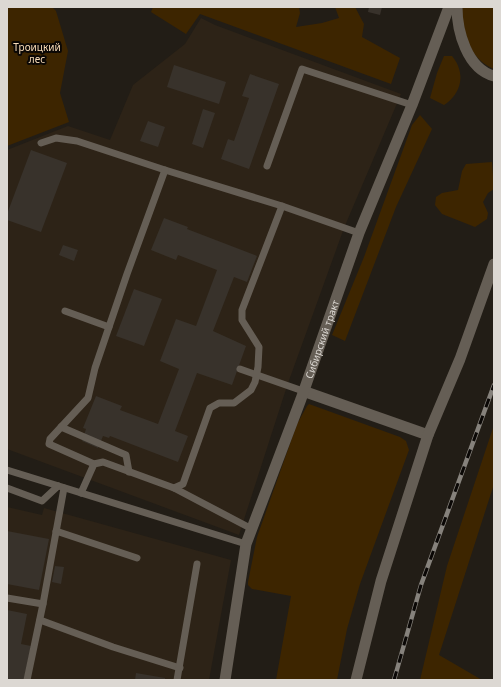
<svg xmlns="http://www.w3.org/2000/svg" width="501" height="687" viewBox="0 0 501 687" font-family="'Noto Sans',sans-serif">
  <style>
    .built { fill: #2d2317 }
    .green { fill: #3d2500 }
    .building { fill: #38322b }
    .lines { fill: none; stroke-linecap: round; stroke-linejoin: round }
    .service { stroke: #655e55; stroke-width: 7 }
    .minor { stroke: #655e55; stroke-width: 11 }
    .rail-casing { stroke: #86827c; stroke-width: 4.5 }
    .rail { stroke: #0a0705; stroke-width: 3; stroke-dasharray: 9; stroke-linecap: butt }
    .labels { text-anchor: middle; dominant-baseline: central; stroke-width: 4; stroke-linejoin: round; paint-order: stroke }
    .park-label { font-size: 10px; fill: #f9dcb8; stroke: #0a0705 }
    .street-label { font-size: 10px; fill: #dcd8d3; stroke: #0a0705 }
  </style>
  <rect width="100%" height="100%" fill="#221d16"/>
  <g class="built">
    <path d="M201,18L215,25L401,94L344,228L287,386L239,535L7,449V150L68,126L110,140L133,85L185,44Z"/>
    <path d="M7,507L42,515L44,508L231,560L209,680H7Z"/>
  </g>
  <g class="green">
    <path d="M7,7H52L56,11L68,51L60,93L69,122L7,146Z"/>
    <path d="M153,7H299L300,13L296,27L322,23L339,18L335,7H355L364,24L362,37L400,58L391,84L200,14L186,34L151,12Z"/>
    <path d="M463,7H494V69C474,60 469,47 464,28C462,20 460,15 463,7Z"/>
    <path d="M444,56H452C466,73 462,93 444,105L430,98L437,73Z"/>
    <path d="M420,115L432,129L396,207L345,341L332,335L364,257L412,125Z"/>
    <path d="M492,162L494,189L488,193L483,202L488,213L487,219L475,227L442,214L435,205L436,197L442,193L458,190L462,171L466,164Z"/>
    <path d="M309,404L400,437L406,441L409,450L360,584L347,629L337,680H276L291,596L252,589L248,585V582L257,537L297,424L307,406Z"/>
    <path d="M494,425V484L439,655L482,680H420L447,566Z"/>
  </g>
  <g class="building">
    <path d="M369,7H382L380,15L368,12Z"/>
    <path d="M174,65L226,82L219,104L167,87Z"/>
    <path d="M250,74L279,84L249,169L221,159L228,139L234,141L249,98L242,96Z"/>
    <path d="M203,109L215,113L203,148L192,144Z"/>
    <path d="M148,121L165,127L158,147L140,141Z"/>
    <path d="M31,150L67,163L41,232L7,220V214Z"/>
    <path d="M164,218L188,227L187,229L257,256L247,282L234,277L213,331L246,346L232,385L197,373L175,431L188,436L178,462L110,436L109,438L103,436L98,448L82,441L86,429L83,428L96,396L122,406L120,410L158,424L179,369L160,361L176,319L196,326L217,270L178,255L176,260L151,250Z"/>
    <path d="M63,245L78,250L74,261L59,255Z"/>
    <path d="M134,289L162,299L144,346L116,336Z"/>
    <path d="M7,531L49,539L39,590L7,584Z"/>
    <path d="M55,566L64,567L61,584L52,582Z"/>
    <path d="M7,610L27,614L21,644L31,646L24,680H7Z"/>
    <path d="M136,673L165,678V680H135Z"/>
  </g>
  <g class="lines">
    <g class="service">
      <path d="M41,143L56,138L77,141L165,170L282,206L359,233"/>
      <path d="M267,166L302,69L412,105"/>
      <path d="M65,311L109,327"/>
      <path d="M240,369L303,391"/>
      <path d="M61,427L126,455L129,472"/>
      <path d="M94,464L49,444L50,439L88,398L95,368L127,274L165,170"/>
      <path d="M7,470L246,544"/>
      <path d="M7,488L42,501L58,486"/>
      <path d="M174,488L252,529"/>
      <path d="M81,493L94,464L103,462L174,488L183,484L210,408L219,403H234L251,390L255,382L258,367L259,347L242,320V310L282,206"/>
      <path d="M56,531L137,558"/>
      <path d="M7,598L43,604L64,488"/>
      <path d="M40,620L113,647L180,668"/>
      <path d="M27,680L43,604"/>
      <path d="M177,680L197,564"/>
    </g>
    <g class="minor">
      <path d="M457,7C457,31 467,69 494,76"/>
      <path d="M303,391L428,435"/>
      <path id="s1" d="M225,680L246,544L301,399L359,233L412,105L449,7"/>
      <path d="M356,680L381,581L428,435L460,359L494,264"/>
    </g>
    <g class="rail-casing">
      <path id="rail" d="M394,680L421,585L494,385"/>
    </g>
    <use href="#rail" class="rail"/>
  </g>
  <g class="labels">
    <g class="park-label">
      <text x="37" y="47">Троицкий<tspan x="37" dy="12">лес</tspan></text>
    </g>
    <g class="street-label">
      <text stroke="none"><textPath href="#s1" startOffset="356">Сибирский тракт</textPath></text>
    </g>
  </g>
  <rect width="501" height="687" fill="none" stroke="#dcd8d3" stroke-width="16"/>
</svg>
